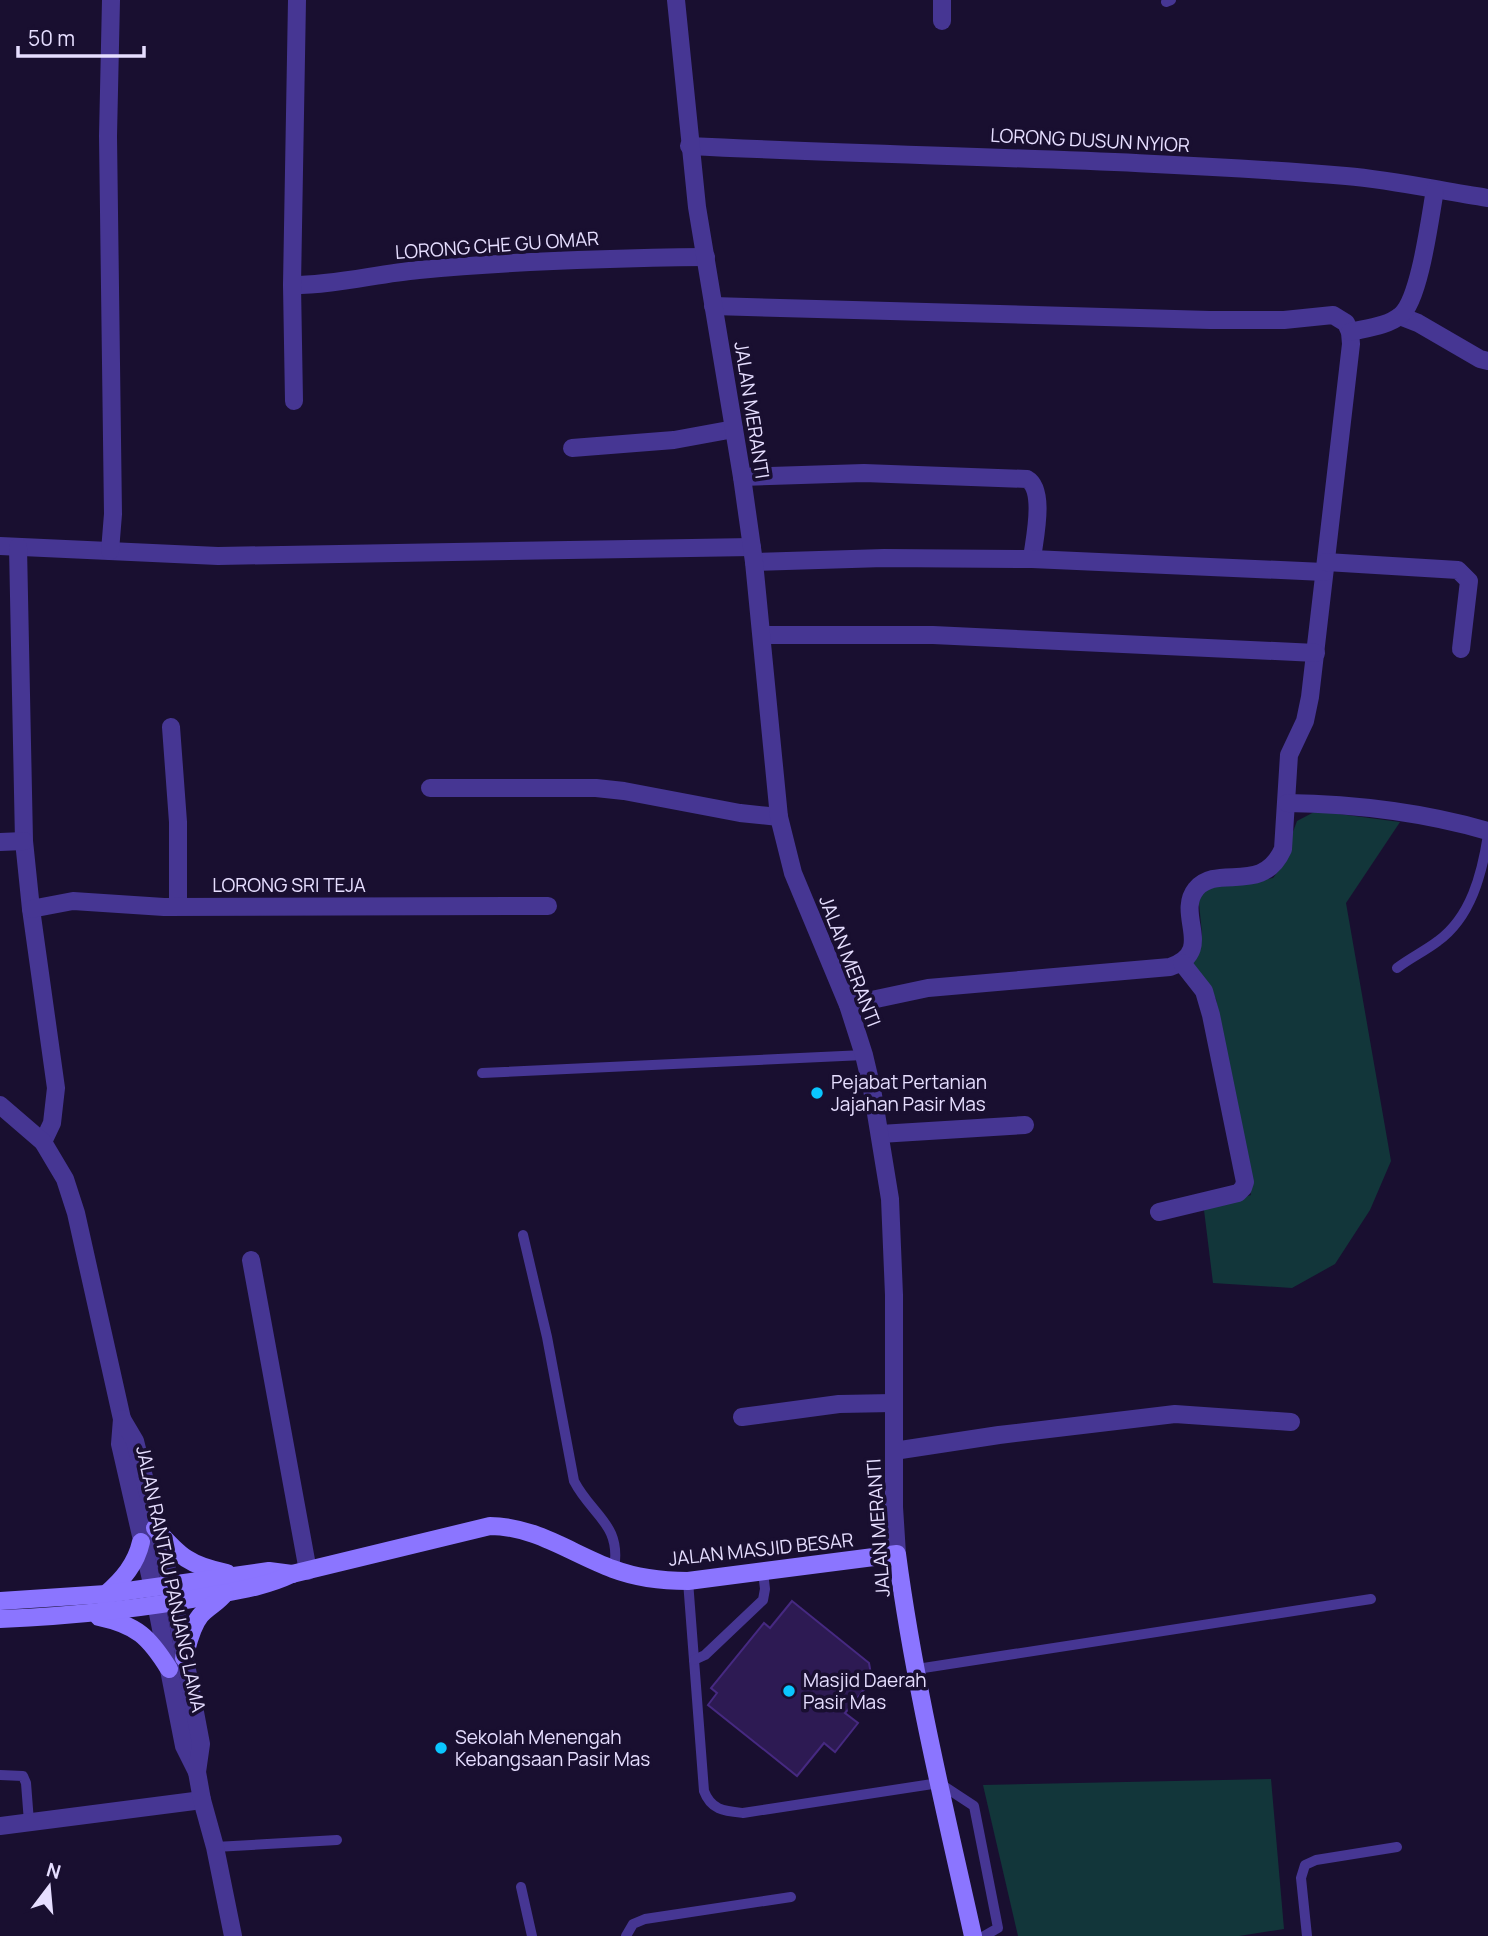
<svg xmlns="http://www.w3.org/2000/svg" width="1488" height="1936" viewBox="0 0 1488 1936" font-family="Manrope,sans-serif">
  <style>
    .green { fill: #12363a }
    .building { fill: #2d1a53; stroke: #462981; stroke-width: 2 }
    .lines { fill: none; stroke-linecap: round; stroke-linejoin: round }
    .service { stroke: #463693; stroke-width: 10 }
    .minor { stroke: #463693; stroke-width: 18 }
    .tertiary { stroke: #463693; stroke-width: 18 }
    .secondary { stroke: #8b75ff; stroke-width: 18 }
    .poi-dot { fill: #0ac6ff; stroke: #190f30; stroke-width: 2.5 }
    .labels { text-anchor: middle; dominant-baseline: central; stroke-width: 7; stroke-linejoin: round; paint-order: stroke }
    .street-label { font-size: 19px; fill: #e6deff; stroke: #190f30 }
    .poi-label { font-size: 19px; fill: #e6deff; stroke: #190f30; text-anchor: start }
  </style>
  <rect width="100%" height="100%" fill="#190f30"/>
  <g class="green">
    <path d="M1316,811L1400,822L1346,903L1391,1161L1370,1210L1335,1264L1292,1288L1213,1283L1204,1210L1251,1195L1216,999L1192,962L1197,958L1202,934L1199,903L1202,892L1215,886L1273,878L1279,870L1297,821Z"/>
    <path d="M1271,1779L1284,1929L1239,1936H1018L983,1785Z"/>
  </g>
  <path class="building" d="M792,1601L869,1663L872,1680L845,1713L858,1723L835,1752L824,1743L797,1776L708,1705L717,1693L711,1688L764,1623L770,1628Z"/>
  <g class="lines">
    <g class="service">
      <path d="M1166,2L1171,0"/>
      <path d="M1397,968C1410,958 1425,951 1438,941C1471,917 1482,874 1488,835"/>
      <path d="M482,1073L864,1055"/>
      <path d="M523,1235L547,1337L574,1481C592,1516 622,1524 614,1569"/>
      <path d="M688,1581L704,1791C711,1810 724,1811 743,1813L939,1783L974,1806L998,1928L984,1936"/>
      <path d="M694,1660L705,1655L763,1600L765,1589L763,1572"/>
      <path d="M917,1669L1371,1599"/>
      <path d="M0,1775L23,1776L26,1783L29,1822"/>
      <path d="M215,1847L337,1840"/>
      <path d="M521,1887L532,1936"/>
      <path d="M626,1936L633,1924L645,1919L791,1897"/>
      <path d="M1307,1936L1301,1878L1305,1865L1316,1860L1397,1847"/>
    </g>
    <g class="minor">
      <path d="M942,21V0"/>
      <path d="M689,146C908,157 1128,158 1346,176C1394,180 1441,191 1488,198"/>
      <path d="M292,285C335,285 376,274 419,270C514,261 610,258 706,257"/>
      <path d="M713,306L1210,320H1284L1333,315L1346,323L1350,332L1351,344L1310,697L1305,721L1289,755L1283,849C1262,896 1218,863 1196,889C1175,915 1216,951 1170,967L928,988L848,1005"/>
      <path d="M1400,316L1418,323L1480,359L1488,361"/>
      <path d="M1350,332C1367,328 1388,326 1401,315C1420,299 1430,217 1435,190"/>
      <path d="M294,401L292,285L297,0"/>
      <path d="M572,448L674,440L734,429"/>
      <path d="M742,477L864,473L1027,479C1046,490 1034,540 1032,559"/>
      <path d="M0,546L218,556L752,547"/>
      <path d="M18,547L24,841L31,909L56,1088L52,1123L43,1142"/>
      <path d="M110,551L113,514L108,136L111,0"/>
      <path d="M754,562L884,558L1032,559L1324,572"/>
      <path d="M1326,562L1458,570L1469,581L1461,649"/>
      <path d="M762,635H933L1316,653"/>
      <path d="M171,727L178,822V906"/>
      <path d="M430,788H596L624,791L740,813L779,817"/>
      <path d="M1287,803C1355,804 1422,812 1488,831"/>
      <path d="M0,842L24,841"/>
      <path d="M31,909L73,901L164,907L548,906"/>
      <path d="M880,1134L1025,1125"/>
      <path d="M1159,1212L1238,1193L1243,1188L1245,1182L1211,1015L1204,991L1182,963"/>
      <path d="M251,1260L308,1571"/>
      <path d="M742,1417L839,1404L893,1403"/>
      <path d="M894,1451L999,1435L1175,1414L1291,1422"/>
      <path d="M0,1826L202,1800"/>
    </g>
    <g class="tertiary">
      <path d="M676,0L697,207L742,477L754,562L779,817L793,873L848,1005L864,1055L872,1089L890,1199L894,1295V1507L897,1554"/>
      <path d="M0,1105L43,1142L65,1179L76,1213L122,1419L120,1444L153,1588L184,1746L197,1772"/>
      <path d="M122,1419L135,1441L171,1585L201,1744L197,1772L202,1800L215,1847L233,1936"/>
    </g>
    <g class="secondary">
      <path d="M155,1528C179,1556 190,1566 227,1573"/>
      <path d="M106,1594C123,1579 136,1564 141,1542"/>
      <path d="M0,1601L106,1594L269,1571L292,1574"/>
      <path d="M99,1617C137,1625 149,1637 169,1669"/>
      <path d="M0,1619C73,1616 143,1609 214,1595C241,1590 267,1586 292,1574L490,1526C535,1526 572,1554 613,1569C637,1578 663,1581 688,1581L897,1554C914,1683 945,1810 973,1936"/>
      <path d="M184,1658C188,1644 191,1627 200,1616C207,1607 218,1603 225,1593"/>
    </g>
  </g>
  <g class="poi-dot">
    <circle cx="817" cy="1093" r="7"/>
    <circle cx="789" cy="1691" r="7"/>
    <circle cx="441" cy="1748" r="7"/>
  </g>
  <g class="labels">
    <g class="street-label">
      <text transform="translate(1090 140) rotate(3)">LORONG DUSUN NYIOR</text>
      <text transform="translate(497 245) rotate(-4)">LORONG CHE GU OMAR</text>
      <text transform="translate(752 410) rotate(81)">JALAN MERANTI</text>
      <text x="289" y="885">LORONG SRI TEJA</text>
      <text transform="translate(850 961) rotate(69)">JALAN MERANTI</text>
      <text transform="translate(878 1528) rotate(-94)">JALAN MERANTI</text>
      <text transform="translate(761 1549) rotate(-6)">JALAN MASJID BESAR</text>
      <text transform="translate(171 1579) rotate(78)">JALAN RANTAU PANJANG LAMA</text>
    </g>
    <g class="poi-label">
      <text x="831" y="1082">Pejabat Pertanian<tspan x="831" dy="22">Jajahan Pasir Mas</tspan></text>
      <text x="803" y="1680">Masjid Daerah<tspan x="803" dy="22">Pasir Mas</tspan></text>
      <text x="455" y="1737">Sekolah Menengah<tspan x="455" dy="22">Kebangsaan Pasir Mas</tspan></text>
    </g>
  </g>
  <g transform="translate(49 1887) rotate(16)" stroke="#190f30" stroke-width="5" paint-order="stroke">
  <path d="M0-5L12 26L0 18L-12 26Z" fill="#e6deff"/>
  <text y="-10" font-size="19" font-weight="bold" text-anchor="middle" fill="#e6deff">N</text>
  </g>
  <path d="M18 46v10h126v-10" fill="none" stroke="#e6deff" stroke-width="3.5"/>
  <text x="28" y="46" font-size="21" fill="#e6deff" stroke="#190f30" stroke-width="5" paint-order="stroke">50 m</text>
</svg>
